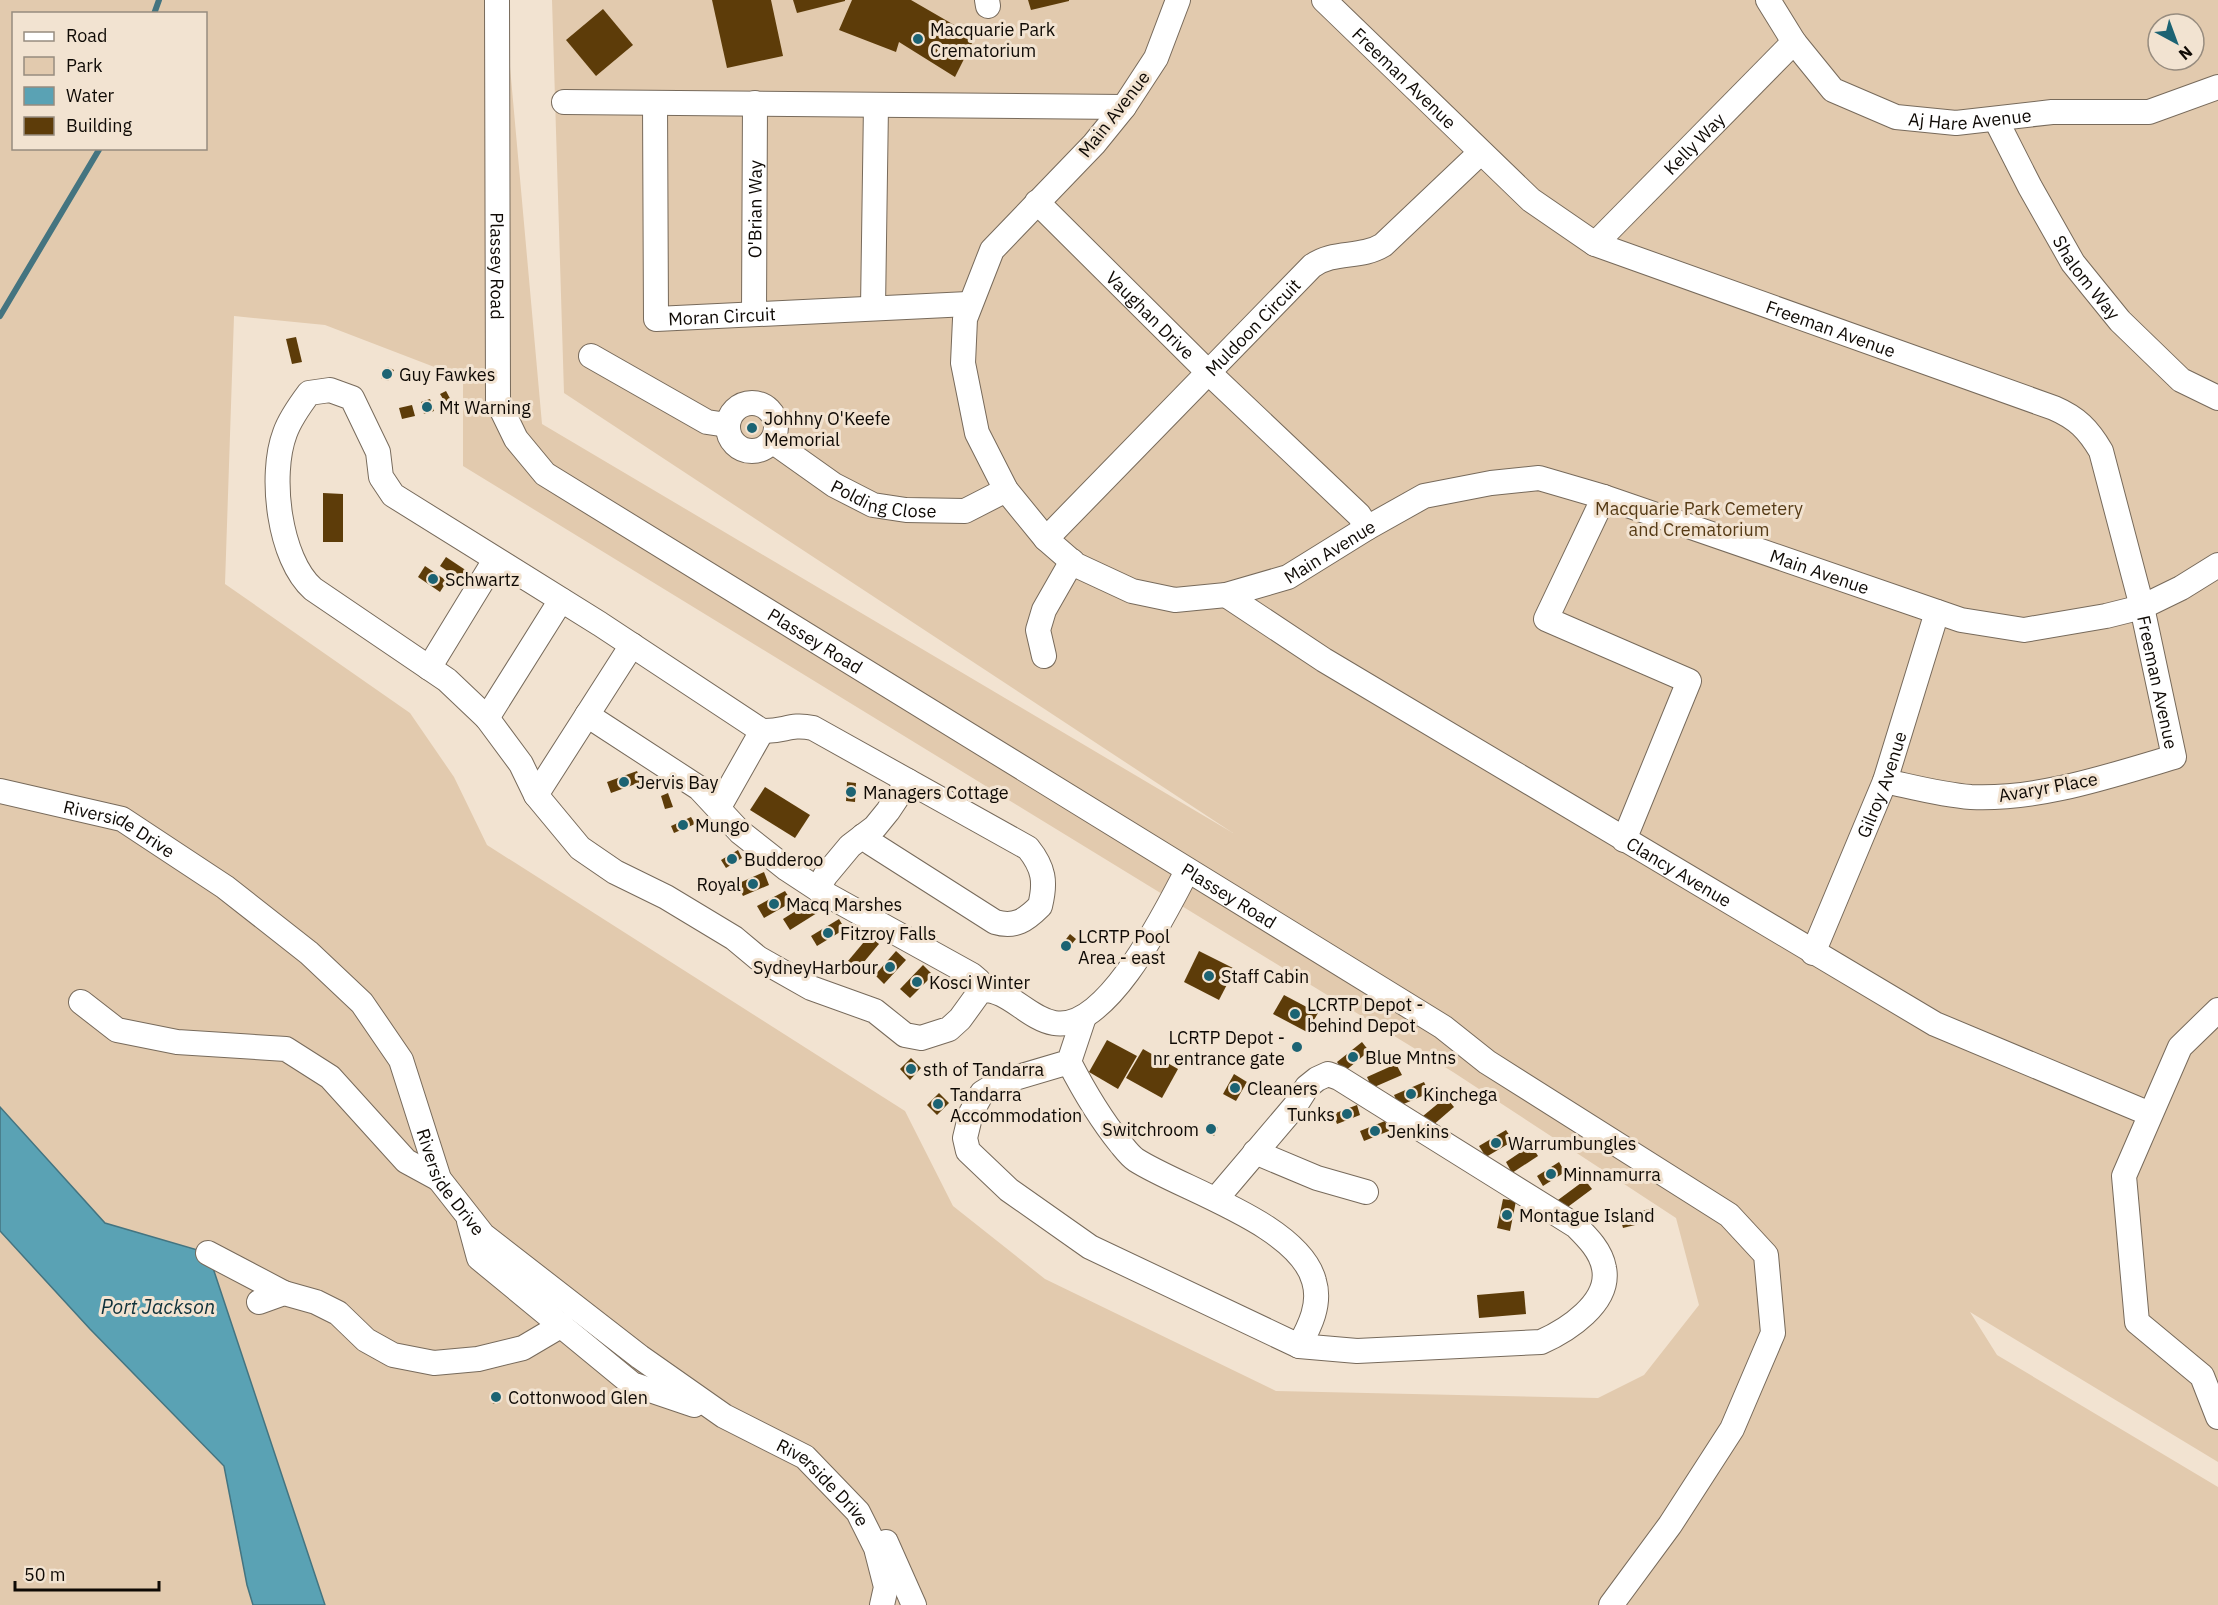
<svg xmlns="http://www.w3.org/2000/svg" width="2218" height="1605" viewBox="0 0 2218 1605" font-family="'IBM Plex Sans',sans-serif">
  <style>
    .green { fill: #e2caae; fill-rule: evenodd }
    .water { fill: #5aa2b4; stroke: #447480; stroke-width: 1.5 }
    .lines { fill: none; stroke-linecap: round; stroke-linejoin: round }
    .stream { stroke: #447480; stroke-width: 6 }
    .building { fill: #5d3c09 }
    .minor-casing { stroke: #776a5b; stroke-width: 26 }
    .minor { stroke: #fff; stroke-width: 24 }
    .poi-dot { fill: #1c6373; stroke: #f2e3d1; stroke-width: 2 }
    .labels { text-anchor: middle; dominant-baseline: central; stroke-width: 6; stroke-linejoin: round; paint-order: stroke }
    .poi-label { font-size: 18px; fill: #0f0a05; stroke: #f2e3d1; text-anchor: start }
    .street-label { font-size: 18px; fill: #0f0a05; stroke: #f2e3d1 }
    .park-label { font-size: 18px; fill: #553a15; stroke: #f2e3d1 }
    .water-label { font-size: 20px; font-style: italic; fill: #0e313a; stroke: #f2e3d1 }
  </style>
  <rect width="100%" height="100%" fill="#f2e3d1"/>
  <g class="green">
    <path d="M0,0H504L542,424L1233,833L564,393L552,0H2218V1462L1970,1312L1997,1355L2218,1487V1605H325L208,1253L105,1223L0,1107ZM14,14H206V148H14ZM2158,24H2194V60H2158ZM234,316L325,325L463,378V466L1453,1072L1676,1218L1699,1305L1644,1375L1598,1398L1276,1391L1045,1279L953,1206L905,1111L487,845L454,777L410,713L225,584Z"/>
    <path d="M0,1231L90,1329L224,1466L247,1585L253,1605H0Z"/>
  </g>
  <path class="water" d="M0,1107L105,1223L208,1253L325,1605H253L247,1585L224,1466L90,1329L0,1231Z"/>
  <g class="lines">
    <g class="stream">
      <path d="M154,14L159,0"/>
      <path d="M0,316L100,148"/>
    </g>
  </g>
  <g class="building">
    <path d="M712,0H771L783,56L727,68Z"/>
    <path d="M793,0H845V1L797,13Z"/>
    <path d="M852,0H911L975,37L955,77L899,42L896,52L839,30Z"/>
    <path d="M1028,0H1069V1L1031,10Z"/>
    <path d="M603,9L633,45L596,76L566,40Z"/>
    <path d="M296,337L302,362L292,364L286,339Z"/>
    <path d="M387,367L394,370L388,381L381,378Z"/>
    <path d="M446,391L453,404L448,407L440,394Z"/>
    <path d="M430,399L434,411L424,414L421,402Z"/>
    <path d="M412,405L415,416L402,419L399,408Z"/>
    <path d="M323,493L343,494V542H323Z"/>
    <path d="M446,557L467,571L461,580L440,566Z"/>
    <path d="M425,566L447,581L440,592L418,577Z"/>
    <path d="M637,771L641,782L611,793L607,782Z"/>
    <path d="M847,782L856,783L855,802L846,801Z"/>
    <path d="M765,787L810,815L795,838L750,810Z"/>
    <path d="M668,793L673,807L665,809L661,796Z"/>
    <path d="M691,817L695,824L674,833L671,826Z"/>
    <path d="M738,850L742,858L726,868L721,860Z"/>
    <path d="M764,872L769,885L743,896L737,884Z"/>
    <path d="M785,891L792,902L764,918L757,906Z"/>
    <path d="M810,902L817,913L790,930L783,919Z"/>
    <path d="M839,919L845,929L817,946L811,936Z"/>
    <path d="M1070,934L1076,939L1066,951L1060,947Z"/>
    <path d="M869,936L879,944L858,969L848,961Z"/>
    <path d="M896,951L906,960L884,984L875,975Z"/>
    <path d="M1199,951L1235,969L1219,1000L1184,982Z"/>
    <path d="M923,965L933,975L910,998L900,989Z"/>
    <path d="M1284,995L1318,1013L1307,1032L1273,1014Z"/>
    <path d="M1107,1040L1137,1056L1118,1089L1089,1072Z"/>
    <path d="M1298,1041L1303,1047L1297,1052L1292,1047Z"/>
    <path d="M1362,1042L1369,1051L1344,1072L1337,1062Z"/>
    <path d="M1143,1049L1178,1069L1162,1098L1126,1078Z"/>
    <path d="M911,1058L921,1068L910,1080L900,1069Z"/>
    <path d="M1396,1064L1402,1075L1372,1088L1367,1077Z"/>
    <path d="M1234,1074L1247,1082L1236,1101L1223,1094Z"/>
    <path d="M1424,1082L1429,1093L1399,1106L1394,1095Z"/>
    <path d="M939,1093L949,1103L937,1115L927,1105Z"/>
    <path d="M1446,1097L1454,1107L1432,1126L1423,1116Z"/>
    <path d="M1357,1105L1360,1115L1337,1124L1333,1114Z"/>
    <path d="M1385,1121L1389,1131L1364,1141L1360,1131Z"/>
    <path d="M1210,1122L1218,1128L1214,1136L1205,1130Z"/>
    <path d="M1506,1130L1513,1141L1486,1157L1479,1146Z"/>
    <path d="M1531,1145L1538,1156L1512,1173L1506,1162Z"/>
    <path d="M1559,1162L1565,1172L1543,1186L1537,1176Z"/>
    <path d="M1585,1180L1592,1189L1565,1209L1558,1200Z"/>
    <path d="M1503,1199L1516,1201L1510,1231L1497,1228Z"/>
    <path d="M1649,1209L1651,1221L1623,1228L1620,1217Z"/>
    <path d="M1524,1291L1526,1314L1479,1318L1477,1295Z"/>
    <path d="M499,1391L500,1403L493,1404L491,1392Z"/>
  </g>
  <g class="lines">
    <g class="minor-casing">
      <g id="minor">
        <path id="s1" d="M497,0L498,402L516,439L545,474L1443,1027L1487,1062L1729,1215L1766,1255L1773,1333L1732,1429L1670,1525L1611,1605"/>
        <path d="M987,0L988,6"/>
        <path id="s2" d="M1178,0L1156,58L1124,107L1094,144L992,250L965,319L963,363L977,433L1006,490L1046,539L1076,565L1132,591L1175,600L1226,595L1288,577L1367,528L1424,496L1491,483L1539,478L1604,497L1961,620L2024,630L2106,616L2142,607L2181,588L2218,565"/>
        <path id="s3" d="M1324,0L1531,200L1595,244L2054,408C2077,418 2088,429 2101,451L2142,607L2174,757C2109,776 2040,800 1971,797C1942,795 1913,787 1885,781"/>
        <path id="s4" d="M1768,0L1794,42L1833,90L1896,117L1956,123L2052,112H2149L2218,87"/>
        <path d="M564,102L1124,107"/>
        <path id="s5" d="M655,103L656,319L968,304"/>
        <path id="s6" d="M1996,120L2030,187L2073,263L2120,321L2181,380L2218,398"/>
        <path id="s7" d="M1037,202L1208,372L1359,515L1367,528"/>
        <path id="s8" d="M1595,244L1794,42"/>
        <path d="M873,308L876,105"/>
        <path id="s9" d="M754,314L755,103"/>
        <path d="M591,356L707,422L727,425"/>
        <circle cx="752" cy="427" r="24"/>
        <path id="s10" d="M772,441L834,485L873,505L906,510L965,511L1006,490"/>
        <path d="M1604,497L1546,619L1689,681L1624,840"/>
        <path id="s11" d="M1046,539L1312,266C1334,250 1360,259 1383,245L1480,153"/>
        <path id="s12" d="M1226,595L1324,660L1935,1024L2150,1114"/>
        <path d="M1044,656L1038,630L1044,610L1072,561"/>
        <path d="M429,668L495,560"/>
        <path d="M587,715L699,788L740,832L787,869L822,892L972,975L979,981L981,990"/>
        <path d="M487,718L561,600"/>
        <path id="s13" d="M0,791L122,819L225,887L309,953L362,1003L401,1060L439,1179L483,1235L640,1357L724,1416L805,1457L858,1512L876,1548L886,1587L882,1605"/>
        <path d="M536,795L632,645"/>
        <path d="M719,807L762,731"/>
        <path d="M863,836L871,843L995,922C1015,928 1026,920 1040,906C1046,882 1044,868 1028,848L813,728C789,723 785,732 762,731L600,624L393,495L381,477L378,452L352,398L330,390L309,393C300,405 290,419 285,433C269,475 279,559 313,589L447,680L487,718L521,764L536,795L580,848L615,872L666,897L734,938L758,958L811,988L875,1011L905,1035L921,1038L949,1029L960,1019L981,990C1008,988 1027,1018 1054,1023C1107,1033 1167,909 1187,871"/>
        <path d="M818,889L825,876L850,846L875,827L888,811L908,781"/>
        <path id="s14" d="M1813,953L1885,781L1937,612"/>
        <path d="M81,1002L117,1030L177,1042L286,1049L330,1077L406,1161L439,1179"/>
        <path d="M2218,1010L2180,1047L2124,1176L2137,1322L2202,1376L2218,1417"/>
        <path d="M1069,1062L998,1083L982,1093L971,1113L965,1138L968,1151L1009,1190L1090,1247L1299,1346C1310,1326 1321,1304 1314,1281C1299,1224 1181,1189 1136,1160C1130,1156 1125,1149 1120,1143C1099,1117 1085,1093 1069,1062L1084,1017"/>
        <path d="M1255,1152L1317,1178L1366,1192"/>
        <path d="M1216,1199L1295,1106L1307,1087L1317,1079L1328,1074L1339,1078L1576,1226C1588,1238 1601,1251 1604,1268C1611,1303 1566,1331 1541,1342L1357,1351L1299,1346"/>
        <path d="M469,1221L479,1258L632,1384L694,1405"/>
        <path d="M208,1253L284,1293"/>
        <path d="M259,1302L284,1293L316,1302L338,1313L366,1340L393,1355L434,1363L478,1359L523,1348L562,1325"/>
        <path d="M886,1542L914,1605"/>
      </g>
    </g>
    <use href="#minor" class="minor"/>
  </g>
  <g class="poi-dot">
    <circle cx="918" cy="39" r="6"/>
    <circle cx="387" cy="374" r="6"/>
    <circle cx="427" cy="407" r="6"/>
    <circle cx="752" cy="428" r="6"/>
    <circle cx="433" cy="579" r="6"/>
    <circle cx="624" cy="782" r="6"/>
    <circle cx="851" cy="792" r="6"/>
    <circle cx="683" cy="825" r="6"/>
    <circle cx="732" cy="859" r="6"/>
    <circle cx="753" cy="884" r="6"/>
    <circle cx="774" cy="904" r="6"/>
    <circle cx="828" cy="933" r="6"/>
    <circle cx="1066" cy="946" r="6"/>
    <circle cx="890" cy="967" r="6"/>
    <circle cx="1209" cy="976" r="6"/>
    <circle cx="917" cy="982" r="6"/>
    <circle cx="1295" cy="1014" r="6"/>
    <circle cx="1297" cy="1047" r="6"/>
    <circle cx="1353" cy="1057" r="6"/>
    <circle cx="911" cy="1069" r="6"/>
    <circle cx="1235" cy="1088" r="6"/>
    <circle cx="1411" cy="1094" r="6"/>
    <circle cx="938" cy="1104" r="6"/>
    <circle cx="1347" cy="1114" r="6"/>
    <circle cx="1211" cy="1129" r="6"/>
    <circle cx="1375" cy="1131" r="6"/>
    <circle cx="1496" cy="1143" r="6"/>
    <circle cx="1551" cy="1174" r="6"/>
    <circle cx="1507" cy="1215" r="6"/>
    <circle cx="496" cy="1397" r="6"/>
  </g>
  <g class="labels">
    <g class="poi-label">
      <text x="930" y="29">Macquarie Park<tspan x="930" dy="21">Crematorium</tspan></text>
      <text x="399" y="374">Guy Fawkes</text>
      <text x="439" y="407">Mt Warning</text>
      <text x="764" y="418">Johhny O'Keefe<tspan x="764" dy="21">Memorial</tspan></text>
      <text x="445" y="579">Schwartz</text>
      <text x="636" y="782">Jervis Bay</text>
      <text x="863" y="792">Managers Cottage</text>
      <text x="695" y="825">Mungo</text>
      <text x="744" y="859">Budderoo</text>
      <text x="741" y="884" text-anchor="end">Royal</text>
      <text x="786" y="904">Macq Marshes</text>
      <text x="840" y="933">Fitzroy Falls</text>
      <text x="1078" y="936">LCRTP Pool<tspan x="1078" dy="21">Area - east</tspan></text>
      <text x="878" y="967" text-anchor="end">SydneyHarbour</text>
      <text x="1221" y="976">Staff Cabin</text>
      <text x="929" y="982">Kosci Winter</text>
      <text x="1307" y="1004">LCRTP Depot -<tspan x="1307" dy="21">behind Depot</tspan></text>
      <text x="1285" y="1037" text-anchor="end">LCRTP Depot -<tspan x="1285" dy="21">nr entrance gate</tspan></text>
      <text x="1365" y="1057">Blue Mntns</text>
      <text x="923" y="1069">sth of Tandarra</text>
      <text x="1247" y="1088">Cleaners</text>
      <text x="950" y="1094">Tandarra<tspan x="950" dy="21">Accommodation</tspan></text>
      <text x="1423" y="1094">Kinchega</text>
      <text x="1335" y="1114" text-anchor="end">Tunks</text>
      <text x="1199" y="1129" text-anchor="end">Switchroom</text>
      <text x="1387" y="1131">Jenkins</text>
      <text x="1508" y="1143">Warrumbungles</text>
      <text x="1563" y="1174">Minnamurra</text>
      <text x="1519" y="1215">Montague Island</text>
      <text x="508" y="1397">Cottonwood Glen</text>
    </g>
    <g class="street-label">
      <text stroke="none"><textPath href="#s3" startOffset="112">Freeman Avenue</textPath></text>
      <text transform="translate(1114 114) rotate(-52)">Main Avenue</text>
      <text stroke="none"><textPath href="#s4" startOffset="254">Aj Hare Avenue</textPath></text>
      <text stroke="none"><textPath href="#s8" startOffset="141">Kelly Way</textPath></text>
      <text stroke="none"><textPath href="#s9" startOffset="105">O'Brian Way</textPath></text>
      <text stroke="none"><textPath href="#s1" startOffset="266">Plassey Road</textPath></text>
      <text stroke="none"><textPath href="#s6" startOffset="182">Shalom Way</textPath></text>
      <text stroke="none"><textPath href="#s7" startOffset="160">Vaughan Drive</textPath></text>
      <text stroke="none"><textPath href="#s5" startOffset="282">Moran Circuit</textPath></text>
      <text stroke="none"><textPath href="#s11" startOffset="296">Muldoon Circuit</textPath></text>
      <text stroke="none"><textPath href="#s3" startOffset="616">Freeman Avenue</textPath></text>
      <text stroke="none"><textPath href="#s10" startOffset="129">Polding Close</textPath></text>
      <text stroke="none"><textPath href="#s2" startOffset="942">Main Avenue</textPath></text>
      <text stroke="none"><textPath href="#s2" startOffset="1464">Main Avenue</textPath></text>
      <text stroke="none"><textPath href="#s1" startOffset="806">Plassey Road</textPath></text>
      <text stroke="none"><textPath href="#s3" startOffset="1156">Freeman Avenue</textPath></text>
      <text stroke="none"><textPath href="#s14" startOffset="182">Gilroy Avenue</textPath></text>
      <text transform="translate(2048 787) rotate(-10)">Avaryr Place</text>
      <text stroke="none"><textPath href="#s13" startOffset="126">Riverside Drive</textPath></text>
      <text stroke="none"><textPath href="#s12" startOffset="531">Clancy Avenue</textPath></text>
      <text stroke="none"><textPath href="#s1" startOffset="1292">Plassey Road</textPath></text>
      <text stroke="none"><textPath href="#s13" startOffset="630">Riverside Drive</textPath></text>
      <text stroke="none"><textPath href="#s13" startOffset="1116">Riverside Drive</textPath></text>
    </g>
    <g class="park-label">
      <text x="1699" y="508">Macquarie Park Cemetery<tspan x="1699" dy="21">and Crematorium</tspan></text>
    </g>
    <g class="water-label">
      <text x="158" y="1306">Port Jackson</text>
    </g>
  </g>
  <rect x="12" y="12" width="195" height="138" fill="#f2e3d1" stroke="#978c7f" stroke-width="1.5"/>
  <rect x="24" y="32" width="30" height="9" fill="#ffffff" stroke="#978c7f" stroke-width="1.5"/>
  <text x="66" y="42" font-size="18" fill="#0f0a05">Road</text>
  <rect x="24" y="57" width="30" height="18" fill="#e2caae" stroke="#978c7f" stroke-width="1.5"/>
  <text x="66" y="72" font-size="18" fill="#0f0a05">Park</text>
  <rect x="24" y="87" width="30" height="18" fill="#5aa2b4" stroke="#978c7f" stroke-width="1.5"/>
  <text x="66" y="102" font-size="18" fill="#0f0a05">Water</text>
  <rect x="24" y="117" width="30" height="18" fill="#5d3c09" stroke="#978c7f" stroke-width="1.5"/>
  <text x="66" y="132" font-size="18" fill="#0f0a05">Building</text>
  <g transform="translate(2176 42) rotate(139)"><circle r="28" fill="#f2e3d1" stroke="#978c7f" stroke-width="1.5"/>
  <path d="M0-4.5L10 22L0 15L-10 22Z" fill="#1c6373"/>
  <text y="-9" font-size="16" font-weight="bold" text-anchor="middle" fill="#0f0a05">N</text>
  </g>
  <path d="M15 1581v9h144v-9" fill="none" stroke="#0f0a05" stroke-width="3"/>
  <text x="24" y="1581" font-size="18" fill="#0f0a05" stroke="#f2e3d1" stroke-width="4.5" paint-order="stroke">50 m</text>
</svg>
